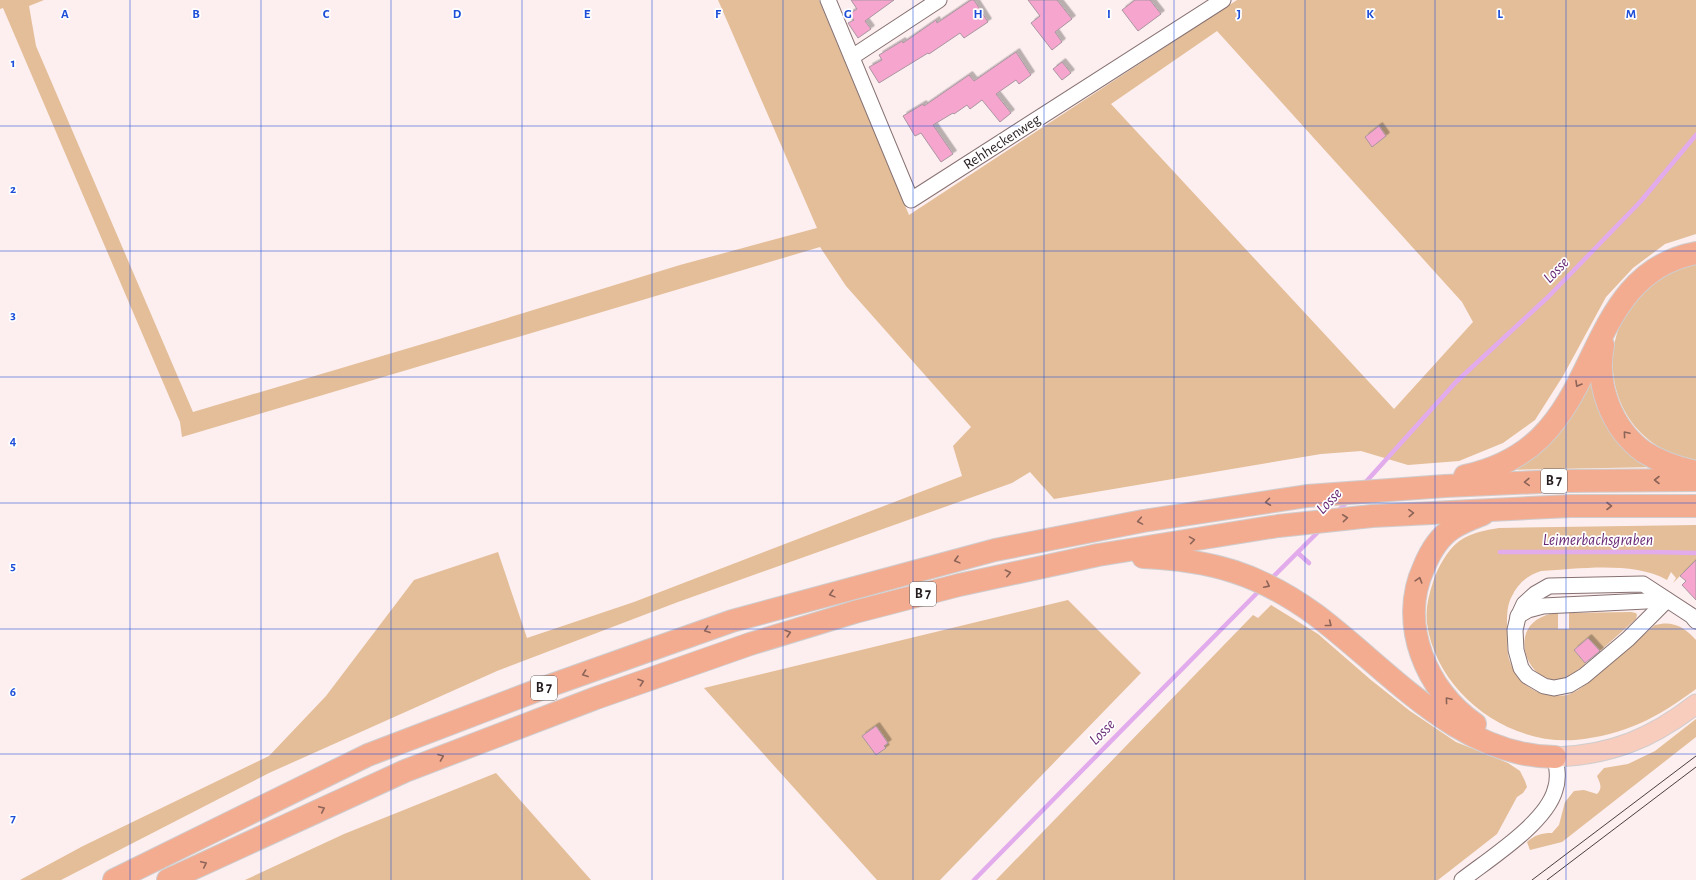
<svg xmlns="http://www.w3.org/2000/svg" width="1696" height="880" viewBox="0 0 1696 880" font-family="'Alegreya Sans',sans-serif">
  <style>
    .green { fill: #e3be98; fill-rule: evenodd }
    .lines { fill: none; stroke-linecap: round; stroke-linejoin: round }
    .stream { stroke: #e1abec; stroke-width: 4.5 }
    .building { fill: #f5a5ce; stroke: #aa96a0; filter: url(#shadow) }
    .minor-casing { stroke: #877273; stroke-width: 17 }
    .major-casing { stroke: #cfcdce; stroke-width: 21 }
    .highway-casing { stroke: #cfcdce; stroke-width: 24 }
    .minor { stroke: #fff; stroke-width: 15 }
    .major { stroke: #f8cdbd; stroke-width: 19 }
    .highway { stroke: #f4ac91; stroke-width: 22 }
    .tram { stroke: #483e3f; stroke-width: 1 }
    .oneway { stroke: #8d6458 }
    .grid { fill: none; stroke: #1d4ed8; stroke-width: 1; stroke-opacity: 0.55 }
    .labels { text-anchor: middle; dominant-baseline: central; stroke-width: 3.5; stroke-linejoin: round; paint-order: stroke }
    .shield { fill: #fff; stroke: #676162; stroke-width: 1 }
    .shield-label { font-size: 14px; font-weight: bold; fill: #261d1e }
    .street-label { font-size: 15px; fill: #261d1e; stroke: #fff }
    .water-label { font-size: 16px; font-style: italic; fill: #682975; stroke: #fff }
    .grid-label { font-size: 13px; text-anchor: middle; font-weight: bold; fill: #1d4ed8; stroke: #fff; stroke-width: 3.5; stroke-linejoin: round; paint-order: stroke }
  </style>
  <defs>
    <filter id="shadow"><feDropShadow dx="3.5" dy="-3.5" stdDeviation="0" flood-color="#0004"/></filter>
  </defs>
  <rect width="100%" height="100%" fill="#fdeeef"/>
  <g class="green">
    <path d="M0,0H44L29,6L36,46L193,412L436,340L680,265L817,228L718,0H819L909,215L1237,0H1696V234L1665,244L1633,268L1606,297L1563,376L1535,420L1503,443L1459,461L1408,465L1361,451L1321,454L1054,499L1030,472L1012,483L678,602L497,671L269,773L61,880H20L83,846L269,756L326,696L414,580L498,552L527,638L634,602L962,476L953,446L971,427L846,286L820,247L182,437L180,422L3,8L0,9ZM1217,31L1462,302L1473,322L1394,409L1111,104Z"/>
    <path d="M1696,264V460C1684,457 1672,454 1661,448C1614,422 1599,359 1626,313C1632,303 1641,291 1652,283C1665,274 1680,269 1696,264Z"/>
    <path d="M1599,378L1658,467L1503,470L1582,381Z"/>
    <path d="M1696,525V571L1680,576L1673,583L1676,578L1671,572L1667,580C1633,561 1579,569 1541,571C1528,575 1518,583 1512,596C1507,604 1507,616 1507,625C1507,636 1506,648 1509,659C1517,685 1543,702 1570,694C1580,690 1587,683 1595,677C1616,660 1635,642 1655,625C1672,620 1685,627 1696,640V689C1657,718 1625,735 1575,740C1507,745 1436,692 1427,623C1425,607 1430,591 1435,576C1441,562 1450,546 1464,538C1475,532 1487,530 1499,528Z"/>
    <path d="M1068,600L1141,673L940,880H877L704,688Z"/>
    <path d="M1271,605L1318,634L1371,680L1410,711L1456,742L1508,763L1520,771L1525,781L1527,787L1523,793L1517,797L1497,834L1438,880H996L1253,615L1258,618Z"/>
    <path d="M1631,612L1636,613L1637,615L1636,619L1600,651L1588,638L1574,650L1586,664C1579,669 1571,676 1563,679C1526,689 1501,618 1558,613V629H1569V613Z"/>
    <path d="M1696,719V737L1562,842L1530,850L1527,842C1535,835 1541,833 1552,833L1559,825L1565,802L1574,791L1584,790L1597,794C1603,788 1600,783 1597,776L1604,768L1628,764L1655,751Z"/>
    <path d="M496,773L591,880H245L344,834Z"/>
  </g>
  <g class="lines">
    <g class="stream">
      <path d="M1364,484L1456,382L1548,297L1641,201L1696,135"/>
      <path d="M1336,513L1348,501"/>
      <path d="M1500,552H1651L1696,553"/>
      <path d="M1298,553L1309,563"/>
      <path d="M1270,580L1320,530"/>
      <path d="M974,880L1261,589"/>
    </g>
  </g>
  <g class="building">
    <path d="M851,0H894L865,21L871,29L858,38L848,23L854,20L849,14L857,9Z"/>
    <path d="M971,0H974L988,22L964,38L960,33L929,54L928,53L879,83L869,67L882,60L879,55L902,41L903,43L936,20L937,23Z"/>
    <path d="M1028,0H1057L1072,19L1055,32L1062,42L1052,50L1031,23L1040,16Z"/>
    <path d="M1135,0H1150L1161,14L1138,31L1122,10Z"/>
    <path d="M1016,52L1031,75L1019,84L1016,80L996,94L1011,113L1000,122L982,100L970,109L967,105L954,114L953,113L933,125L953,154L941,162L921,133L915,136L903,116L923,104L924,106L969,75L974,81Z"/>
    <path d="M1062,62L1071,73L1062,80L1053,69Z"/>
    <path d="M1379,126L1386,136L1372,147L1365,137Z"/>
    <path d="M1696,560V600L1682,585L1686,581L1680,576Z"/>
    <path d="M1588,638L1600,651L1585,663L1574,650Z"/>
    <path d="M876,726L888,743L884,746L886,748L876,755L862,736Z"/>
  </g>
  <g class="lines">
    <g class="minor-casing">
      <g id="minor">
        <path d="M828,0L911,200L1223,0"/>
        <path d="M852,57L939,0"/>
        <path d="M1667,600L1628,639L1584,676L1569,685L1554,688L1544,686L1527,676L1521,668L1516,650L1515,630L1518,617L1524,604L1535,594L1549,586L1643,584L1692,616L1696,621"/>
        <path d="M1518,616L1528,610L1543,606L1667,600"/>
        <path d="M1462,880C1489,859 1546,823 1555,790C1559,779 1557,768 1555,757"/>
      </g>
    </g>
    <g class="major-casing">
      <path id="major" d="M1555,757C1612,755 1652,738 1696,704"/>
    </g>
    <g class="highway-casing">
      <g id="highway">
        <path d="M1603,345C1595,384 1611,428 1644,452C1660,462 1678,468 1696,472"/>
        <path d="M1465,476C1493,470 1519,458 1540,438C1600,380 1600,271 1696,253"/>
        <path d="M1143,557C1212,560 1260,574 1316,615C1388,669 1459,757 1555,757"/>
        <path d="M1475,724C1426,691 1398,623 1424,567C1430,552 1439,537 1453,528C1462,522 1473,518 1483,514"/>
        <path d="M114,880L368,755L546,687L732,621L995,550L1143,521L1307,496L1445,486L1562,481L1696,480"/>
        <path d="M168,880L405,771L596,698L750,644L855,612L959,585L1098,555L1278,526L1372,516L1570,506H1696"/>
      </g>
    </g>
    <use href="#minor" class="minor"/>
    <use href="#major" class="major"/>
    <use href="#highway" class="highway"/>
    <g class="tram">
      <path d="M1532,880L1696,756"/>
      <path d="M1547,880L1696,767"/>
    </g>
  </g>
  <defs><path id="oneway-chevron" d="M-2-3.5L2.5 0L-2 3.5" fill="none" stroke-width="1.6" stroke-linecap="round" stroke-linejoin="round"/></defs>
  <g class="oneway">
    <use href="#oneway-chevron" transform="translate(1578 384) rotate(120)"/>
    <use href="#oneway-chevron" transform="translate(1626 434) rotate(-130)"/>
    <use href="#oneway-chevron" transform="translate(1657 480) rotate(180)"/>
    <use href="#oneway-chevron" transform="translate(1527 482) rotate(178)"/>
    <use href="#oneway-chevron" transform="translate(1268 502) rotate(172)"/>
    <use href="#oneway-chevron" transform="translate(1609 506)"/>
    <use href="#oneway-chevron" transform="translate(1411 513) rotate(-3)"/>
    <use href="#oneway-chevron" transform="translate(1345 518) rotate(-6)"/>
    <use href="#oneway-chevron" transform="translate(1140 521) rotate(170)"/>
    <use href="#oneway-chevron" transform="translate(1192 540) rotate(-9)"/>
    <use href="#oneway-chevron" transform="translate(957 560) rotate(165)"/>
    <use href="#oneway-chevron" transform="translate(1008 573) rotate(-13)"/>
    <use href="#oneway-chevron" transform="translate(1419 580) rotate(-73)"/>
    <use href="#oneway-chevron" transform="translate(1267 585) rotate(27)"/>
    <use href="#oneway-chevron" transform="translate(832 594) rotate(165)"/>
    <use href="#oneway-chevron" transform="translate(1329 624) rotate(38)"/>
    <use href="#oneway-chevron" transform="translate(707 630) rotate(160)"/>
    <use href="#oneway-chevron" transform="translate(788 633) rotate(-17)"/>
    <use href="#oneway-chevron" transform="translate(585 674) rotate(160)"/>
    <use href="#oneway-chevron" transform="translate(641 682) rotate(-19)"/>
    <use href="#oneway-chevron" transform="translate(1448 700) rotate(-130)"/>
    <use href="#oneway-chevron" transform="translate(441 757) rotate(-21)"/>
    <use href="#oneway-chevron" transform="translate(322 809) rotate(-25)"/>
    <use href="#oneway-chevron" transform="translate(204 864) rotate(-25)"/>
  </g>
  <path class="grid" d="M130,0V880M261,0V880M391,0V880M522,0V880M652,0V880M783,0V880M913,0V880M1044,0V880M1174,0V880M1305,0V880M1435,0V880M1566,0V880M0,126H1696M0,251H1696M0,377H1696M0,503H1696M0,629H1696M0,754H1696"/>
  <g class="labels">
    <g class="shield">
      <rect x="1541" y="469" width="26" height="24" rx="3"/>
      <rect x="910" y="582" width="26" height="24" rx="3"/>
      <rect x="531" y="676" width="26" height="24" rx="3"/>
    </g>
    <g class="shield-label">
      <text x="1554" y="481">B 7</text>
      <text x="923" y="594">B 7</text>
      <text x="544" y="688">B 7</text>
    </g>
    <g class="street-label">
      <text transform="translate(1002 142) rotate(-33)">Rehheckenweg</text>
    </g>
    <g class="water-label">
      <text transform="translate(1556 270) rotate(-46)">Losse</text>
      <text transform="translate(1329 501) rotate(-46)">Losse</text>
      <text x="1598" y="540">Leimerbachsgraben</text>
      <text transform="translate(1102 732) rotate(-45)">Losse</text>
    </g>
  </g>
  <g class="grid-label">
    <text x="65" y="18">A</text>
    <text x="196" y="18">B</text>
    <text x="326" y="18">C</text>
    <text x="457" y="18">D</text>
    <text x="587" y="18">E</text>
    <text x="718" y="18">F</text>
    <text x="848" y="18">G</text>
    <text x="978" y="18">H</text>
    <text x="1109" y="18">I</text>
    <text x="1239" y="18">J</text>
    <text x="1370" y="18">K</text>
    <text x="1500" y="18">L</text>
    <text x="1631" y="18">M</text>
    <text x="13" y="67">1</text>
    <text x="13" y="193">2</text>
    <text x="13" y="319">3</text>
    <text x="13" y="445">4</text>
    <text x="13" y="570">5</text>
    <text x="13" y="696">6</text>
    <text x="13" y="822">7</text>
  </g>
</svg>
